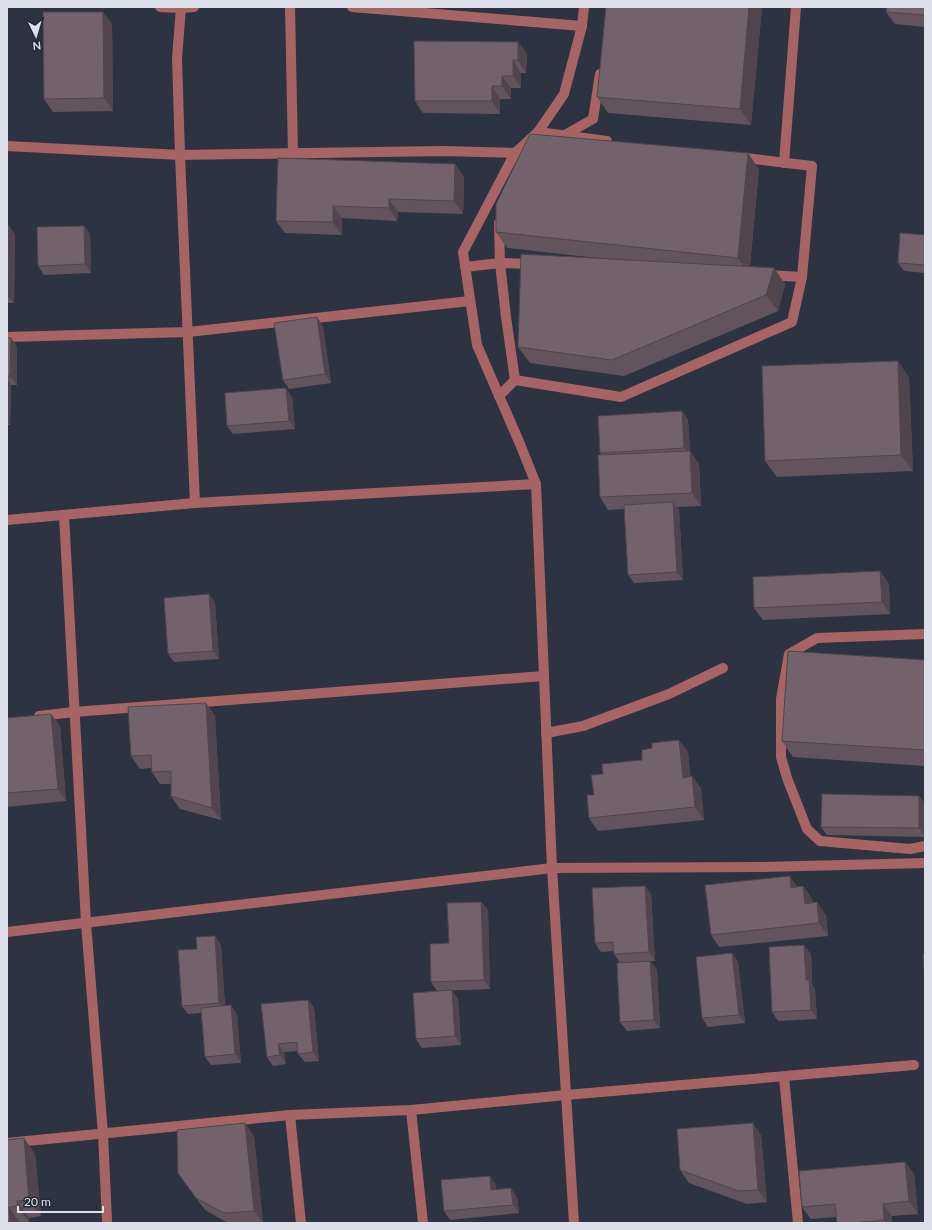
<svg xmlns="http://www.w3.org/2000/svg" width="932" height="1230" viewBox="0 0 932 1230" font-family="Lato,sans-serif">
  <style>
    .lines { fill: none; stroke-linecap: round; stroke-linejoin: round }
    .minor { stroke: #a66564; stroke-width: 10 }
    .wall { fill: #62545d }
    .shaded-wall { fill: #50454c }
    .building { fill: #72626c; stroke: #50454c }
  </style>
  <rect width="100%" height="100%" fill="#2e3341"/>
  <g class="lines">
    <g class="minor">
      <path d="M160,7L181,8V7"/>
      <path d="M194,7L181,8L177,58L180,155L195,503"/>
      <path d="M290,7L293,154"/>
      <path d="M352,7L582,26"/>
      <path d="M538,132L607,141"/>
      <path d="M563,136L593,119L600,74"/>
      <path d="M7,146L180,155L443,151L515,153"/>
      <path d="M784,163L796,7"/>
      <path d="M499,223L500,263L506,317L515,380"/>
      <path d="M465,267L500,263L534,264"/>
      <path d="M766,275L802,277"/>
      <path d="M7,337L188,332L470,301"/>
      <path d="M515,380L621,397L792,322L802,277L812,166L738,157"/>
      <path d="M499,396L515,380"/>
      <path d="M536,484L520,444L477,345L463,252L515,153L538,132L564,94L582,26L584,7"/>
      <path d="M64,515L86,923L103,1134L107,1221"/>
      <path d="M7,520L195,503L536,484L552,868L574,1223"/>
      <path d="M925,634L817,638L789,654L781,699V757L787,778L807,829L820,841L910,849L925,846"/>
      <path d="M39,716L74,712L544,676"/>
      <path d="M546,733L583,726L669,694L723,668"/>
      <path d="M7,932L552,868L761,867L925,863"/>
      <path d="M784,1077L798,1223"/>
      <path d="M411,1110L423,1223"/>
      <path d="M290,1115L301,1223"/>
      <path d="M7,1143L290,1115L411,1110L566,1095L914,1065"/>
    </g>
  </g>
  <g class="wall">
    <path d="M762,7L751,125L608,113L597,97Z"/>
    <path d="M925,7V27L895,24L886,12Z"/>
    <path d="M112,24L113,111L53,112L44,99Z"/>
    <path d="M518,42L527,54L526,73H521V88H511V99H500V114L423,113L415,101Z"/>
    <path d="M455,164L464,177L463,214L398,212L397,221L342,218V235L285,233L276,221Z"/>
    <path d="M759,169L750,266L774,268L785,284L778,311L624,376L530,363L518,347L606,259L507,248L496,232Z"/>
    <path d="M7,226H9L15,235L14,303H7Z"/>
    <path d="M84,226L90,234L91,273L44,275L38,266Z"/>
    <path d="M925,235V273L904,271L898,263Z"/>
    <path d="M323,326L331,383L289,389L283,380Z"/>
    <path d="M7,338H11L17,347V385H11L10,425H7Z"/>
    <path d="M909,377L913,471L777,477L765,461Z"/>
    <path d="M292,397L295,429L233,434L227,426Z"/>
    <path d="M682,411L688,420L690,451L699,464L701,506L677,507L679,510L683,580L634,583L628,575L624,509L608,510L600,497L601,455L600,453Z"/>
    <path d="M880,571L889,584L890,614L763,620L754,608Z"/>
    <path d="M209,594L215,603L219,659L174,662L168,654Z"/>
    <path d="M925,660V766L793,757L782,741Z"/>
    <path d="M206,703L215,716L221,820L180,809L171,796V784H160L152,772L151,768L140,769L131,756Z"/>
    <path d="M51,714L60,726L66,801L7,807V718Z"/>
    <path d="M688,752L690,777L692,776L701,789L704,820L598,831L589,818L594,795L603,774L642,760Z"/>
    <path d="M919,796L925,804V837L827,835L821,827Z"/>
    <path d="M645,886L651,894L655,961H650L657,970L660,1028L627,1031L620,1022L647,961L620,963L614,954L613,951L601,952L595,943Z"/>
    <path d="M803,886L812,899L813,903L826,915L828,936L719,947L711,935L797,887Z"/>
    <path d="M481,902L488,910L490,989L437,991L431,982Z"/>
    <path d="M221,945L225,1006L237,1014L241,1063L211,1065L205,1057L201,1013L188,1014L182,1006L197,949Z"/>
    <path d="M732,953L738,962L745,1023L708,1027L702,1018Z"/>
    <path d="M811,954L812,984L815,989L817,1019L778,1021L772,1012Z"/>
    <path d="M458,999L461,1045L422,1048L416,1039Z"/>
    <path d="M308,1000L314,1008L319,1061L305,1062L298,1054V1051L284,1052L286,1064L273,1066L267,1057Z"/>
    <path d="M761,1135L767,1202L747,1204L689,1183L680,1170Z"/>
    <path d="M254,1136L263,1223H228L205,1210L178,1173Z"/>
    <path d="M7,1140L35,1154L41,1216L29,1218V1222L20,1223H7Z"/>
    <path d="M905,1162L914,1174L918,1214L892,1216V1223H837L836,1217L811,1219L802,1207Z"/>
    <path d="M496,1185V1190L517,1197L519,1213L450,1220L444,1211Z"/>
  </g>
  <g class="shaded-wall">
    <path d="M749,7H762L751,125L740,109Z"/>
    <path d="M103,12L112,24L113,111L104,98Z"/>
    <path d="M518,42L527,54L526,73L518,60Z"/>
    <path d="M513,60L521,73V88L513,76Z"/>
    <path d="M502,76L511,88V99L502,86Z"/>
    <path d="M492,86L500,99V114L492,101Z"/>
    <path d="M748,153L759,169L749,274L738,258Z"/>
    <path d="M455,164L464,177L463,214L454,201Z"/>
    <path d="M389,199L398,212L397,221L389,208Z"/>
    <path d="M333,206L342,218V235L333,222Z"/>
    <path d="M9,226L15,235L14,303L7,295Z"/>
    <path d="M84,226L90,234L91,273L85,264Z"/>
    <path d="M774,268L785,284L778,311L766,295Z"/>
    <path d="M317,317L323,326L331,383L325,374Z"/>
    <path d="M11,338L17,347V385L10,376Z"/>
    <path d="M898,361L909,377L913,471L901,455Z"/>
    <path d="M7,380L11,385L10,425L7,421Z"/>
    <path d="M286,388L292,397L295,429L289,421Z"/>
    <path d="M682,411L688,420L690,453V451L699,464L701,506L692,493L690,456L684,448Z"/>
    <path d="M673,502L679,510L683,580L677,572Z"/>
    <path d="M880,571L889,584L890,614L882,602Z"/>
    <path d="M209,594L215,603L219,659L213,651Z"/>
    <path d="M206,703L215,716L221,820L212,808Z"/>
    <path d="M51,714L60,726L66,801L58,789Z"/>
    <path d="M679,740L688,752L692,790L683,778Z"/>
    <path d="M692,776L701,789L704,820L695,807Z"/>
    <path d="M919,796L925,804V837L919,828Z"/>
    <path d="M790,876L798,888H791Z"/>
    <path d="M645,886L651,894L655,961L649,952Z"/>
    <path d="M803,886L812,899L814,916L805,904Z"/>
    <path d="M481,902L488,910L490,989L484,980Z"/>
    <path d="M817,902L826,915L828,936L819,923Z"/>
    <path d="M215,936L221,945L225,1012L219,1003Z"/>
    <path d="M804,945L811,954L812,984L815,989L817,1019L811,1010L806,980Z"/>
    <path d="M732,953L738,962L745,1023L739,1015Z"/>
    <path d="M650,961L657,970L660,1028L654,1020Z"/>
    <path d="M452,990L458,999L461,1045L455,1036Z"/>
    <path d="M308,1000L314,1008L319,1061L313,1052Z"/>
    <path d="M231,1005L237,1014L241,1063L235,1054Z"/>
    <path d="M278,1044L284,1052L286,1064L280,1055Z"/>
    <path d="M245,1123L254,1136L263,1223L254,1211Z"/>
    <path d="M753,1123L761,1135L767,1202L758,1190Z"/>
    <path d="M24,1138L35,1154L41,1216L29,1200Z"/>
    <path d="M905,1162L914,1174L918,1214L909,1201Z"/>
    <path d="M490,1176L496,1185L497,1199L491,1190Z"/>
    <path d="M511,1188L517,1197L519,1213L513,1205Z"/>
    <path d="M17,1201L29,1218V1222L18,1206Z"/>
    <path d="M883,1204L892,1216V1223H886L884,1220Z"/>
    <path d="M9,1207L20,1223H11L10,1221Z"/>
  </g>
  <g class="building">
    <path d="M606,7H749L740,109L597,97Z"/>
    <path d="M887,7H925V15L886,12Z"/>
    <path d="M43,12H103L104,98L44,99Z"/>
    <path d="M414,41L518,42V60H513V76H502V86H492V101H415Z"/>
    <path d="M530,134L748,153L738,258L496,232V204Z"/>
    <path d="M278,158L455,164L454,201L389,199V208L333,206V222L276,221Z"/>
    <path d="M7,226H9L7,295Z"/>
    <path d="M84,226L85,264L38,266L37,227Z"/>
    <path d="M900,233L925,235V265L898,263Z"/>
    <path d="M521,254L774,268L766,295L612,360L518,347Z"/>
    <path d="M317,317L325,374L283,380L274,323Z"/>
    <path d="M7,338H11L10,376H7Z"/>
    <path d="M898,361L901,455L765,461L762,366Z"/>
    <path d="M286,388L289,421L227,426L225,393Z"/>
    <path d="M682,411L684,448L600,453L598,416Z"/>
    <path d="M690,451L692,493L600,497L598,455Z"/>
    <path d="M673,502L677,572L628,575L624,505Z"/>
    <path d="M880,571L882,602L754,608L753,577Z"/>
    <path d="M209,594L213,651L168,654L164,598Z"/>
    <path d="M788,651L925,660V750L782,741Z"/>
    <path d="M206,703L212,808L171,796V771L152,772L151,755L131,756L128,707Z"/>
    <path d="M51,714L58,789L7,793V718Z"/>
    <path d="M679,740L683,778L692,776L695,807L589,818L587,795H594L591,775L603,774L602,764L642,760V750L652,748V743Z"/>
    <path d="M822,794L919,796V828L821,827Z"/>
    <path d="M790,876L791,888L803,886L805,904L817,902L819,923L711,935L705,885Z"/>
    <path d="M645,886L649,952L614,954L613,942L595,943L592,888Z"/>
    <path d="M481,902L484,980L431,982L430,944L449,943L447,903Z"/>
    <path d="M215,936L219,1003L182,1006L178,950L197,949L196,937Z"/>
    <path d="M804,945L806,980H809L811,1010L772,1012L769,947Z"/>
    <path d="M732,953L739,1015L702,1018L696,957Z"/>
    <path d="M923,954H925V981Z"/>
    <path d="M650,961L654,1020L620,1022L617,963Z"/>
    <path d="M452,990L455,1036L416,1039L413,993Z"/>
    <path d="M308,1000L313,1052L298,1054L297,1042L278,1044L280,1055L267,1057L261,1004Z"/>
    <path d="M231,1005L235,1054L205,1057L201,1008Z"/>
    <path d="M245,1123L254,1211L224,1213L196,1198L178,1173L177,1130Z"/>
    <path d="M753,1123L758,1190L739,1191L680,1170L677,1129Z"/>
    <path d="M24,1138L29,1200L17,1201L18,1206L9,1207L10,1221H7V1140Z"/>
    <path d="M905,1162L909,1201L883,1204L884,1220L852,1223H837L835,1204L802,1207L799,1171Z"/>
    <path d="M490,1176L491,1190L511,1188L513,1205L444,1211L441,1180Z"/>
  </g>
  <rect width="932" height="1230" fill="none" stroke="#dde0e9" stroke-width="16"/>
  <g transform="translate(36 36) rotate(175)" stroke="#252937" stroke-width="3" paint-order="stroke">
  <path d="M0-3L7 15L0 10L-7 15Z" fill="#dde0e9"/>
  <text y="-6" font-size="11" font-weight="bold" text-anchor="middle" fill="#dde0e9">N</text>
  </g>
  <path d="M18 1206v6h85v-6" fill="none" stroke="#dde0e9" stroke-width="2"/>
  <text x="24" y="1206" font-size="12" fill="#dde0e9" stroke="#252937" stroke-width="3" paint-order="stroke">20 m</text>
</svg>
